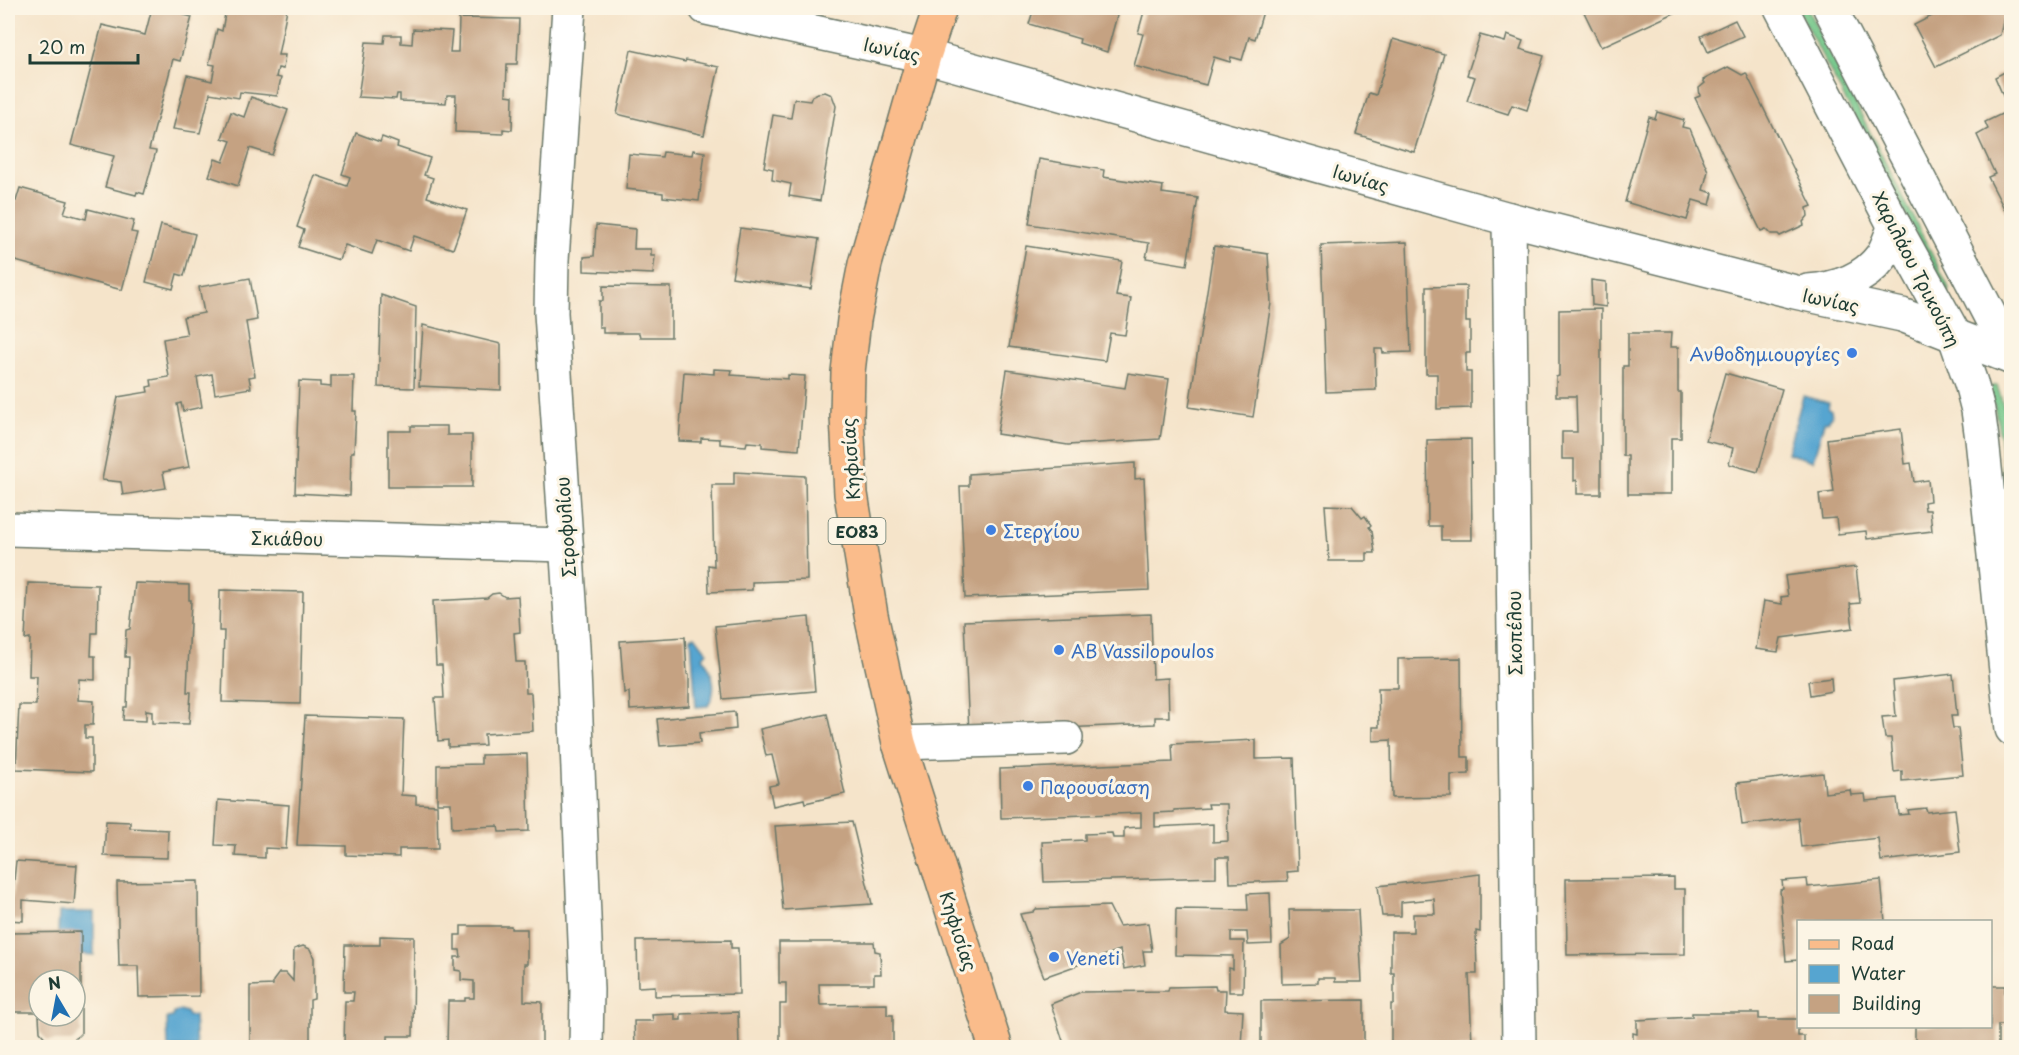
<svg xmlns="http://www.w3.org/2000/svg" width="2019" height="1055" viewBox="0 0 2019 1055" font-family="'Playpen Sans',sans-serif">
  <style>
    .green { fill: #74c78a; stroke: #4a825f; stroke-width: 1.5 }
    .water { fill: #56a5d0; stroke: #3a7182; stroke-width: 1.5 }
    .building { fill: #c5a282; fill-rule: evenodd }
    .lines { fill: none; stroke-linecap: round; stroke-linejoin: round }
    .minor-casing { stroke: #6a7768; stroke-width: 36 }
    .major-casing { stroke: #6a7768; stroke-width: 36 }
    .minor { stroke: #fff; stroke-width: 33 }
    .major { stroke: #fabc8b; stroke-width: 33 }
    .shop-dot { fill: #3f7fe0; stroke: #fcf5e5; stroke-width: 2 }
    .labels { text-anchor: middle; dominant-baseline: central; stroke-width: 6; stroke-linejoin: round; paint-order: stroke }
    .shield { fill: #fcf5e5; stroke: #617469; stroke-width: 1.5 }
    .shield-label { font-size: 16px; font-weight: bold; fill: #1f3d34 }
    .street-label { font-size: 18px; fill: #1f3d34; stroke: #fcf5e5 }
    .shop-label { font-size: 18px; fill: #366cbe; stroke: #fcf5e5; text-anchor: start }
  </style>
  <rect width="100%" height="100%" fill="#fcf5e5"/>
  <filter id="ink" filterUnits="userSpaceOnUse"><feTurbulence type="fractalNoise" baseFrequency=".0167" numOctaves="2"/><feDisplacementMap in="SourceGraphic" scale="12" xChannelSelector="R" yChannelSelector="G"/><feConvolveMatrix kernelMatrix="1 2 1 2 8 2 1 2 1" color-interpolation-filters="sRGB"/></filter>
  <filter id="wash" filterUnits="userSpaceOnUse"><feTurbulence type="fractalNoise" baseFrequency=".008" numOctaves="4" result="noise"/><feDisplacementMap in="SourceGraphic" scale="24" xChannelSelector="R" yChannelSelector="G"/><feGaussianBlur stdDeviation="1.35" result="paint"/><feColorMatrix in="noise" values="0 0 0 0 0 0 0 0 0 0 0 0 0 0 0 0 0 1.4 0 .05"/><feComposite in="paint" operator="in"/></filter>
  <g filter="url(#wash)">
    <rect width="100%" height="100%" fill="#f5e4ca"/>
    <g class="green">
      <path d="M1797,8H1807L1948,286L1949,290L1947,294Z"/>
      <path d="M1992,386H1997C2019,443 2011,520 2011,581L2000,436L1994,405L1988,389Z"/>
    </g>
    <g class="water">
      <path d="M1803,396L1829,403L1828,408L1831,410L1832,416L1828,421L1824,422L1813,461L1787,453Z"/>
      <path d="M695,636L707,652L703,657C713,672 718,690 708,706L696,707L691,638Z"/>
      <path d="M59,912H94V955L81,954L58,933Z"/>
      <path d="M180,1010L186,1012L188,1016H194L196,1047H168L167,1018L173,1017L174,1013Z"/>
    </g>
    <g id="blocks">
      <g class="building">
        <path d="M152,8H184V15L192,17L180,61L173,59L149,150L156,151L144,194L137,192L136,195L105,187L114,156L71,145L102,25L145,35Z"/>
        <path d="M226,8L287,9L278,55H285L283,69L278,68L276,77L281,78L277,96L240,92L239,98L210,93L200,133L173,129L187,75L212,81L215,65L209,64L217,29L222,31Z"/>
        <path d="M1034,8H1119L1107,52L1079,43L1080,39L1029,24Z"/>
        <path d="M1145,8H1264L1255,39L1249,37L1242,60L1231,57L1230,62L1214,57L1206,85L1134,66L1143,34L1138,33Z"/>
        <path d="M1582,8H1685L1601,47Z"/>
        <path d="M1930,8H2006L2000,35L1936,67L1914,25L1934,15Z"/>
        <path d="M459,18L519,19L517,64H507L506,95L513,96L512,130L503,129V134L455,132L456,95H447L446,103L400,101V94H397L396,99L358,97L366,42L384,43L385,35H401V43L412,44L413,29L452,31L450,52H458Z"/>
        <path d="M1735,20L1743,36L1708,52L1701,36Z"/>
        <path d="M1480,35L1505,42L1507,35L1523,41L1520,49L1544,56L1527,110L1512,105L1508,114L1467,101L1475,77L1467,75Z"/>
        <path d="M1393,39L1444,54L1414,152L1356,134L1369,93L1376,95Z"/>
        <path d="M631,50L685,62L686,60L719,67L704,135L617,114Z"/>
        <path d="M1728,67L1742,75L1746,73L1812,206L1807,208L1808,216L1803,222L1804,225L1780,236L1778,234H1771L1766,229L1761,231L1695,98L1700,96L1699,88L1705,83L1703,80Z"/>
        <path d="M2012,68V96L2004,98L1995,77Z"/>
        <path d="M825,92L832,95L836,106L820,201L789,196L791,184L772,180L773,169L764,167L773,115L791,118L794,99L810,101L812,96L818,93Z"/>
        <path d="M251,97L288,110L272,155L250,148L238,186L209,176L215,159L223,162L231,141L222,138L231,112L244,117Z"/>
        <path d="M2012,109V224L1988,177L1995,174L1977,135L1988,129L1985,122Z"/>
        <path d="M1657,112L1684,120L1682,127L1690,129L1708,171L1703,190L1713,193L1710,205L1693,200L1687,220L1625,202L1649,117L1655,119Z"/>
        <path d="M356,133L380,142L382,137L398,143L397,147L430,158L424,175L433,178L427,197L467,210L453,249L414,236L409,251L377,240L372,254L345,245L339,260L298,247L304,230L297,227L315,175L347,186L350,177L342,174Z"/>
        <path d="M693,150L705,152L699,201L663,197V193L626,189L629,154L662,157L663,152L692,155Z"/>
        <path d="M1039,159L1104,170L1103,177L1163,186L1162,193L1198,198L1187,265L1146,258L1149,243L1029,224Z"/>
        <path d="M20,188L68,201L64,213L86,219L88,209L134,221L131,232L137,233L122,290L8,259V214L11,199L16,201Z"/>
        <path d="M161,225L195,234L184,276L177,274L173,289L146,282Z"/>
        <path d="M596,225L635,229L634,249H651V256H655L653,274L584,271V257L594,256Z"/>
        <path d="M740,228L819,239L811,289L732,277Z"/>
        <path d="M1407,242L1411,352L1383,353L1382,349H1375L1376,390L1326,392L1321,245Z"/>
        <path d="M1026,246L1122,261L1116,296L1131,298L1125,335L1110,333L1105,361L1009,347Z"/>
        <path d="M1214,246L1268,254L1271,303L1253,417L1189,407Z"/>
        <path d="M250,278L257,320L246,322L255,376L249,377L251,388L215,394L212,374L197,377L202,407L183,411L181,403L177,404L189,467L163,472L166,488L123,495L121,482L102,480L118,397L148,392L147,387L152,386L151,380L169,377L163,339L187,335L183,317L204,313L199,287Z"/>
        <path d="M1591,280L1606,282V307L1592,305Z"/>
        <path d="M603,286L671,287V337H640L639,333H603V327H599V301H603Z"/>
        <path d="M1466,286V322H1470V353H1466V372H1471V408L1437,409V374H1426V287Z"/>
        <path d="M381,295L416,307L414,388L378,387Z"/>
        <path d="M1601,309V494H1577V480L1574,481V459H1562V432H1577L1576,396H1556V377L1559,376V310Z"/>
        <path d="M423,325L501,344V390L419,386Z"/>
        <path d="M1628,333H1671L1670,347H1678V392H1681V438H1671V494H1628V456H1623V366H1628Z"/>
        <path d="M714,369L732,370L731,375L788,379V375L805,376L799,450L762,447V443L747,442L746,446L720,444V439L701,438V442L679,441L684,372L714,374Z"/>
        <path d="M1007,370L1125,388L1128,373L1169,379L1160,439L1068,445L997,434Z"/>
        <path d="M1725,373L1782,389L1758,472L1729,464L1733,448L1706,441Z"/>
        <path d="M331,376H354L353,411H356L354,452H351L350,496L295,493L299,381L320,382V386L331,387Z"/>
        <path d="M411,426H447V435H472V487H388V431H411Z"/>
        <path d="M1901,429L1905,464L1911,463L1914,482L1928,480L1930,501L1924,502L1925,510H1930L1932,531L1867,539L1866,531L1838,534L1836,518L1822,519L1819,494L1834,492L1827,439Z"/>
        <path d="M1471,439L1472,540H1441V526H1428L1427,440Z"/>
        <path d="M1135,463V479L1144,478L1149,590L965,598L960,486H969V474Z"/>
        <path d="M734,472L805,476L807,580L752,582V590L709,592L708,565L714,566L712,485H734Z"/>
        <path d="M1325,505L1352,506L1362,518L1365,516L1371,525L1369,527L1372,531L1375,553H1367V561H1329Z"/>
        <path d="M1856,567L1860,603L1850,604L1853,628L1781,638L1778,652L1756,649L1764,601L1782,604L1781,597L1788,596L1785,576Z"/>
        <path d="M28,583L98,585L97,633H92L91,656H95V680L79,679L78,700L94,701L93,725H85V738H92V772L16,769L19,705H36L37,676H29L30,638L25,639Z"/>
        <path d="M135,583L189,585V600H191L187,692H191L189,724L152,723V711L146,710V721L123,720L124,707H127L129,657H125L126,630L130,629Z"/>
        <path d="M220,590L303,592L300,704L222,702L224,631H219Z"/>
        <path d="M499,593L505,597L518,596L520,632L514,633L516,662H525L526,693H531L533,731L484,734L485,745L448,747V740L438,741L435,698H444L442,665H436L433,601L487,598L492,594Z"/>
        <path d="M1151,614L1153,679L1168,678L1169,717H1155V724L969,732L964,621Z"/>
        <path d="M809,617L815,691L723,699L715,626Z"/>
        <path d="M685,637L687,674L689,675V706L630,710L629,692L624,693L620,641Z"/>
        <path d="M1461,658L1462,757H1469V774L1451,775V797L1392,798L1391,740L1373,741V727H1379L1378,688H1398V659Z"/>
        <path d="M1953,674L1957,716H1951L1953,728H1958L1963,775L1902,781V771L1894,772L1891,738H1885L1882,717L1896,716L1893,681Z"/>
        <path d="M1831,678L1832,691L1810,695L1808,681Z"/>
        <path d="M735,712L736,729L699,733L700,743L660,746L657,719Z"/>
        <path d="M827,714L845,794L805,803L804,799L773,806L769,786L779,784L772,755L766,756L760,729Z"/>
        <path d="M305,716L404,719L401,795L416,796V804L437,805L438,849H399V857L346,855V846L297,845Z"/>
        <path d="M1256,740V759L1294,758L1298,871L1287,872L1288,881L1230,883L1229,857H1216V877L1044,882L1042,842L1085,840V834L1112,833L1113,838H1124V828L1141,827V813L1001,818L1000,769L1173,762L1172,744ZM1208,804H1227L1228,841L1213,842V824L1155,827V813L1174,812V810L1209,808Z"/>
        <path d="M527,754L529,831L499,832L498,826L452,828L451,803H437V765L481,764V755Z"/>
        <path d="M1823,773L1825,793L1850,790L1851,795L1865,794L1866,801L1897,798L1899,815L1909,814L1908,810L1926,808L1927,812L1955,809L1960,852L1881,861L1878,838L1801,847L1798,818L1742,825L1737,783Z"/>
        <path d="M218,800L289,805L286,849L265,848V858L235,856L236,846L215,845Z"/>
        <path d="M106,821L130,822V828L168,830L167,858L104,856Z"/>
        <path d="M852,822L872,904L783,910L775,826Z"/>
        <path d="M16,861L77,865L74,904L23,900V921L8,920V899H12Z"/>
        <path d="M1480,874V932L1476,931L1477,974H1469L1472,1043L1476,1042V1047H1395V1044L1391,1045V1004H1394V973H1391V932H1413V914H1435L1434,899L1401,902V916H1382L1378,886Z"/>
        <path d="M1674,878V889H1685V954L1567,955L1566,879Z"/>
        <path d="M1807,879L1808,887L1881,880L1885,921H1798V960L1786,961L1780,890L1783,889L1782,881Z"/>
        <path d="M198,881L199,996L139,997L138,966H119L117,882Z"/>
        <path d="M1270,893L1272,944L1248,945L1247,932H1231V941H1244L1243,992H1229V968L1233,969V956L1175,955L1176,909L1248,910L1247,894Z"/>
        <path d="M1109,906L1119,926L1148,923L1152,951H1143L1145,965L1124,969L1120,950L1044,977L1020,914L1033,912L1036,909Z"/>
        <path d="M1289,910H1358L1362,982H1335V978H1318V983L1282,984L1281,945L1290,939Z"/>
        <path d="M461,926H511V929H527V964H524V1001L542,1002V1047H447L448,1001H465V998H474V981L461,980V971L455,970V957H461L460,950H455V935H461Z"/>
        <path d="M81,932V1033L73,1041H48L40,1032L39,1016H75V980H39V1012H8V933Z"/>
        <path d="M380,936L414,937L413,1036H388V1047H344L345,1001H353L354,992H344L345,945H380Z"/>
        <path d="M731,940V948H738L739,994L655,996V986L638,987L637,941Z"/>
        <path d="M779,942H874L875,951L880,952L881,974H874V984H819L820,1005L887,1004V1015H893V1047H780V1004H786V983H779Z"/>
        <path d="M303,946L310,949L314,958V999L310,1000V1042L250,1043V986L273,985V981L279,973H286L293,981L294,949Z"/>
        <path d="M1215,986L1216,990H1226L1225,1010L1243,1011L1241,1047H1065L1051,1004L1081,992L1168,991L1169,987Z"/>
        <path d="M1990,986H2005V1025H1998V1047H1915V1026H1990Z"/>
        <path d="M1364,1000V1047H1261V1001Z"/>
        <path d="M738,1012L739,1047H635L634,1021H653L652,1015L675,1014V1020H681V1014Z"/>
        <path d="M1692,1013H1759V1019H1798V1036H1804V1047H1633V1033L1637,1034V1020L1692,1017Z"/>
      </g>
    </g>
  </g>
  <g filter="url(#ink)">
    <use href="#blocks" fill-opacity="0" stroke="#6a7768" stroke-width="1.5"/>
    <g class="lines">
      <g class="minor-casing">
        <g id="minor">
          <path d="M569,8L552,260L551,313L573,647L587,990L586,1048"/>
          <path d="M706,8L924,56L1509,219L1795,292L1902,315L2012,358"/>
          <path d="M1781,8L1895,227L1954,334L1971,383L1978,410L1982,439L2012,729"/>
          <path d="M1830,8L2012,358"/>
          <path d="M1509,219L1519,1048"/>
          <path d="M1808,291C1835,289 1864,280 1881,257C1887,249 1890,236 1895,227"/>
          <path d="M8,529L566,545"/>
          <path d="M899,743L1066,738"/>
        </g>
      </g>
      <g class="major-casing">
        <path id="major" d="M940,8L924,56L865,264L854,320L848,372L847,416L851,494L871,615L899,743L996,1048"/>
      </g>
      <use href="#minor" class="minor"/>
      <use href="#major" class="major"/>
    </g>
  </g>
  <g class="shop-dot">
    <circle cx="1852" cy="353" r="6"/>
    <circle cx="991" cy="530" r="6"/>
    <circle cx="1059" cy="650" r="6"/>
    <circle cx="1028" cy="786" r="6"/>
    <circle cx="1054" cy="957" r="6"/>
  </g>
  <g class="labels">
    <rect class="shield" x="828.5" y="518" width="57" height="26" rx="4.5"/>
    <g class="shield-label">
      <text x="857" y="531">ΕΟ83</text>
    </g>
    <g class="street-label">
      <text transform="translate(892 49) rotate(12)">Ιωνίας</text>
      <text transform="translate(1361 178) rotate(16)">Ιωνίας</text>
      <text transform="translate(1917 269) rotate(63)">Χαριλάου Τρικούπη</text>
      <text transform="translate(1831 300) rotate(12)">Ιωνίας</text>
      <text transform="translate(850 459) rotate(-94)">Κηφισίας</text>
      <text transform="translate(565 527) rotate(-94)">Στροφυλίου</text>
      <text transform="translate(287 538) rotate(1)">Σκιάθου</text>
      <text transform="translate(1514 633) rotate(-91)">Σκοπέλου</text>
      <text transform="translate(959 931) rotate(72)">Κηφισίας</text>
    </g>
    <g class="shop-label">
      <text x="1840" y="353" text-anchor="end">Ανθοδημιουργίες</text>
      <text x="1003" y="530">Στεργίου</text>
      <text x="1071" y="650">AB Vassilopoulos</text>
      <text x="1040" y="786">Παρουσίαση</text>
      <text x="1066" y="957">Veneti</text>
    </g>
  </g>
  <rect width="2019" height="1055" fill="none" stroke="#fcf5e5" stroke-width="30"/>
  <rect x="1797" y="920" width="195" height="108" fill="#fcf5e5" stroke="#a4ab9e" stroke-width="1.5"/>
  <rect x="1809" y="940" width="30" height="9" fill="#fabc8b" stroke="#a4ab9e" stroke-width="1.5"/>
  <text x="1851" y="950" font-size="18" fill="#1f3d34">Road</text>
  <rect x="1809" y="965" width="30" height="18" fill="#56a5d0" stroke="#a4ab9e" stroke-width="1.5"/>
  <text x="1851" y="980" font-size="18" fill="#1f3d34">Water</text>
  <rect x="1809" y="995" width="30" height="18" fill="#c5a282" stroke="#a4ab9e" stroke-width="1.5"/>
  <text x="1851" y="1010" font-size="18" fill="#1f3d34">Building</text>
  <g transform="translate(57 998) rotate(350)"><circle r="28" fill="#fcf5e5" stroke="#a4ab9e" stroke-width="1.5"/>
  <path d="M0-4.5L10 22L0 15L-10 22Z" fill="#1f6fb2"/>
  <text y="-9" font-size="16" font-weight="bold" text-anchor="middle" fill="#1f3d34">N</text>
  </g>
  <path d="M30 54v9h108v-9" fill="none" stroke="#1f3d34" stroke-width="3"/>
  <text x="39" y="54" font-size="18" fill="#1f3d34" stroke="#fcf5e5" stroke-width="4.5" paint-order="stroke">20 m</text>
</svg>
